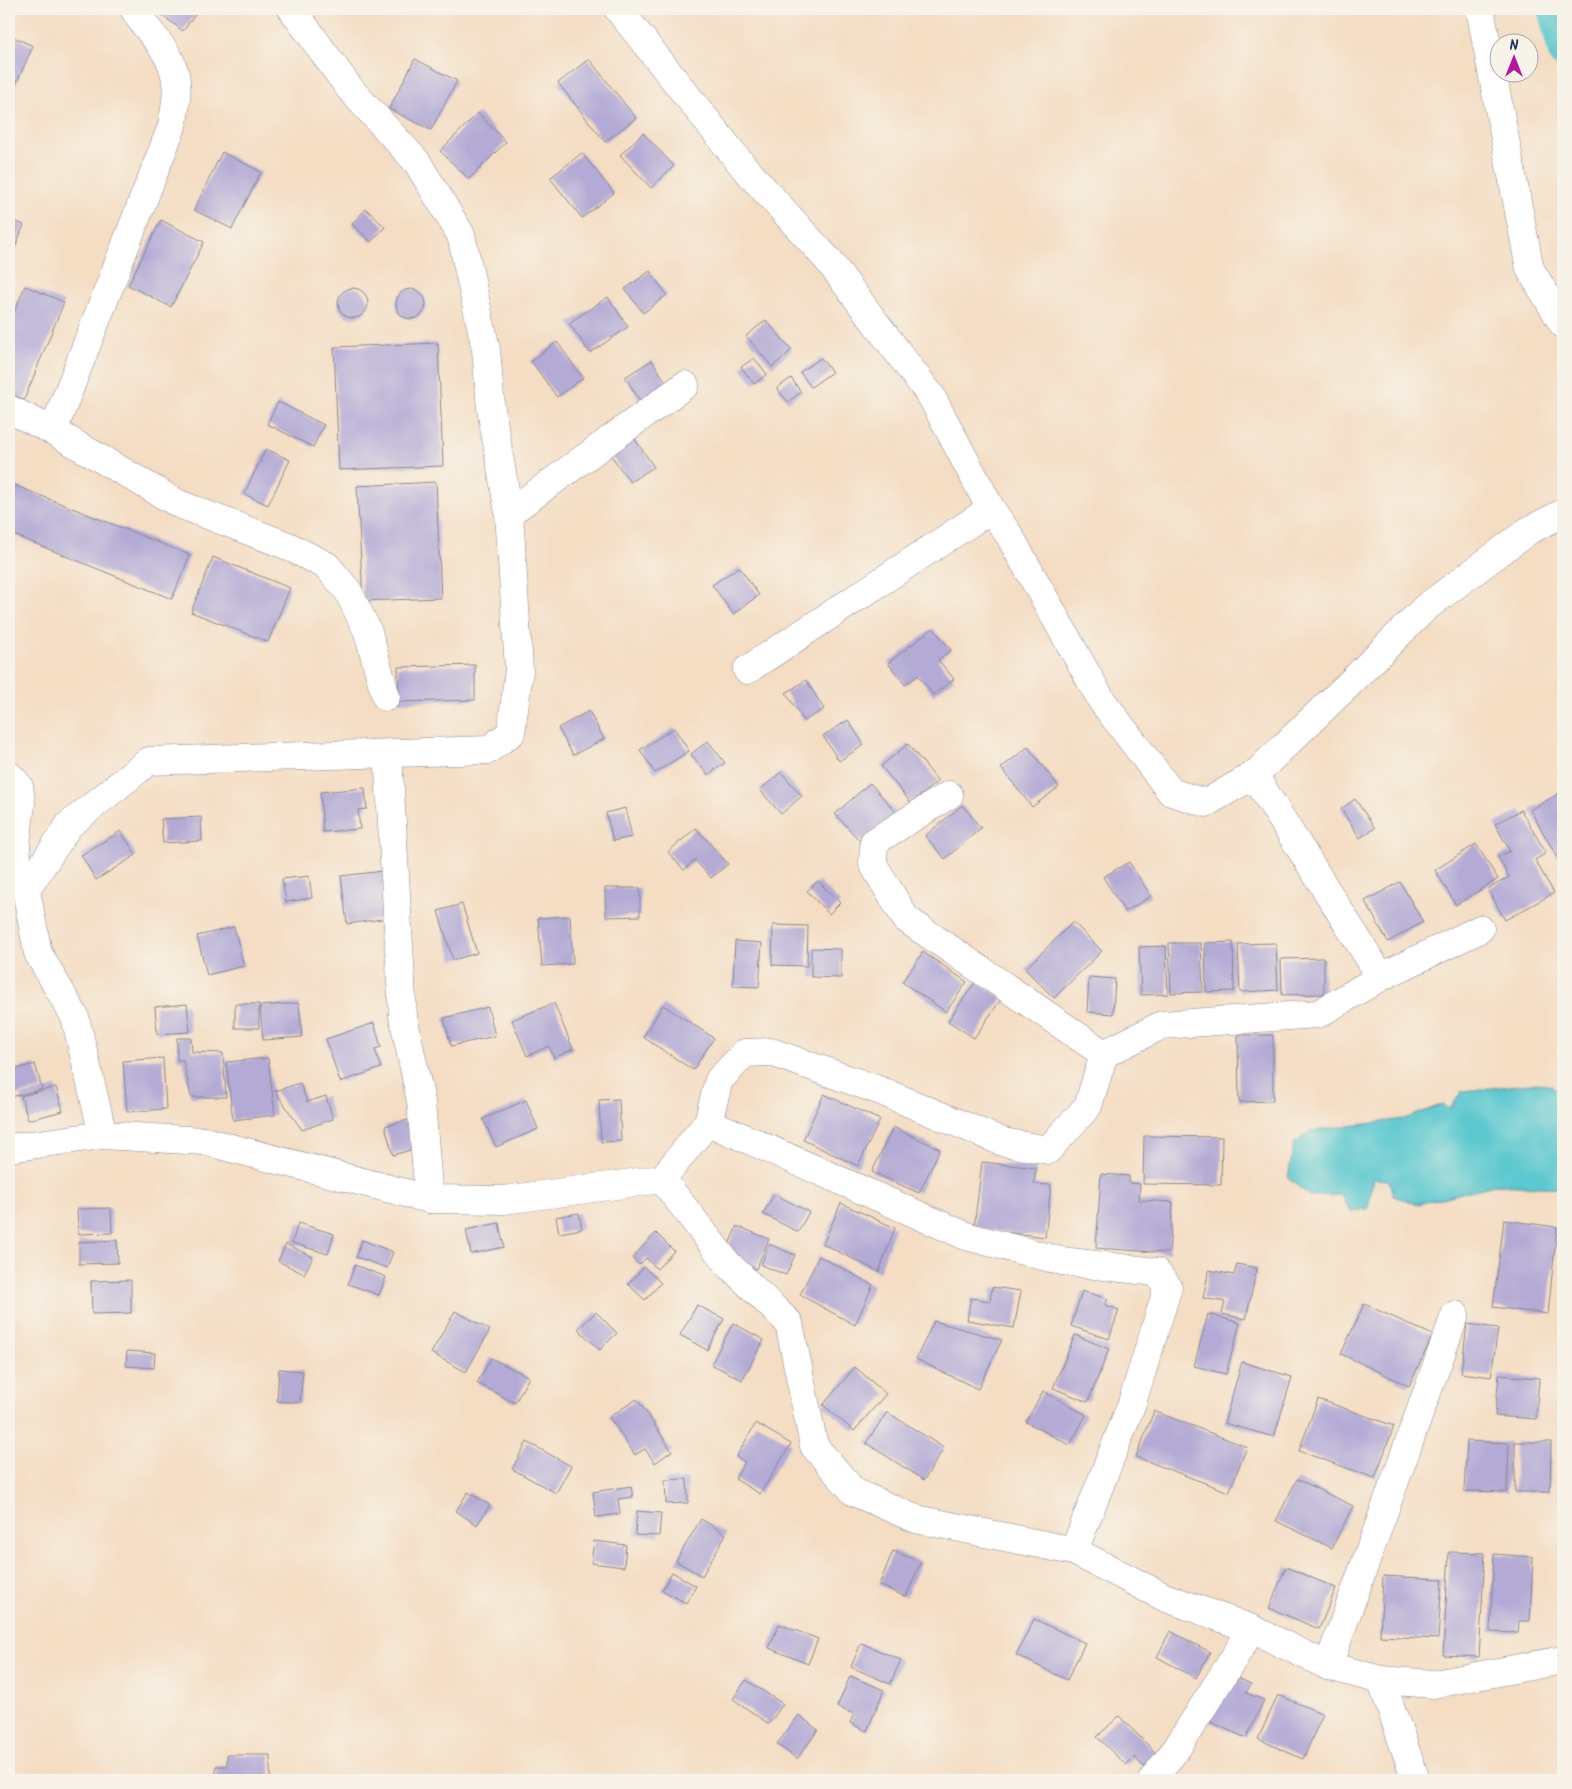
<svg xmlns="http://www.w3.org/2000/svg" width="1572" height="1789" viewBox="0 0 1572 1789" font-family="Kalam,sans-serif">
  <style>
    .water { fill: #5bc8cf; stroke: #3b7c96 }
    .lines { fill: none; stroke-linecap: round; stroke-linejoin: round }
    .canal { stroke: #5bc8cf; stroke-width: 29 }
    .building { fill: #b3aad5 }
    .minor-casing { stroke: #888690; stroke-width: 29 }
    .major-casing { stroke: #888690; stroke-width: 29 }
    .minor { stroke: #fff; stroke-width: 28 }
    .major { stroke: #fff; stroke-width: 28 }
  </style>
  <rect width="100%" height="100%" fill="#f7f3e8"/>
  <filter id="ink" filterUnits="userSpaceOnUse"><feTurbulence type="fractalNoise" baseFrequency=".02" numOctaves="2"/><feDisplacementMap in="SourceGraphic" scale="10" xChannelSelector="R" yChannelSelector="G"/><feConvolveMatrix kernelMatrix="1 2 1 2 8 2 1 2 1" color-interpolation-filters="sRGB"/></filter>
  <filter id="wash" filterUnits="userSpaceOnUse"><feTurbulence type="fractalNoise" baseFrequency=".0096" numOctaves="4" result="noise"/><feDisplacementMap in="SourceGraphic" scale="20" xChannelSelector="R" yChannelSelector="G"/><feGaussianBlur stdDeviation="1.12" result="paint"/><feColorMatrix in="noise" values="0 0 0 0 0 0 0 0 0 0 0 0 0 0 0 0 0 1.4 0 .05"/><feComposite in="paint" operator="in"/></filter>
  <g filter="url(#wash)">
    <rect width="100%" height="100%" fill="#f4ddc3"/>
    <path class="water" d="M1538,1083L1552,1086L1563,1099V1188L1494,1185L1418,1204L1393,1196L1389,1180L1373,1179L1368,1209L1350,1211L1341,1195L1310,1196L1288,1178L1294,1144L1311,1131L1404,1119L1443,1104L1450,1109L1462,1091Z"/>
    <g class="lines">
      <path class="canal" d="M1552,9L1563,54"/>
    </g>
    <g id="blocks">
      <g class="building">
        <path d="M154,9H195L198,11L183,31Z"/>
        <path d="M9,35L33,46L9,100Z"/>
        <path d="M415,59L457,81L431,130L389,109Z"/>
        <path d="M589,59L636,118L605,142L558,83Z"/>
        <path d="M478,113L506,142L469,179L440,151Z"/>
        <path d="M643,133L674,166L651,188L620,155Z"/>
        <path d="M222,152L261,172L232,229L194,210Z"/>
        <path d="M582,153L614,193L582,218L550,178Z"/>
        <path d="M366,209L385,227L371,242L352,224Z"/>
        <path d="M9,219L24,225L9,263Z"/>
        <path d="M161,220L204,242L171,307L128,285Z"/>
        <path d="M650,271L667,295L643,313L625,289Z"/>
        <path d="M25,286L64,302L24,400L9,393V325Z"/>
        <circle cx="353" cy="303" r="15"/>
        <circle cx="411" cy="304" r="15"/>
        <path d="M608,297L628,327L590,353L569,323Z"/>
        <path d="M766,320L792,350L772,367L746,336Z"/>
        <path d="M557,342L583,378L557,397L531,361Z"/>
        <path d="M438,343L443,466L339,470L334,347Z"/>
        <path d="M754,358L767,374L754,384L741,367Z"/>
        <path d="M821,358L832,372L811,387L800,372Z"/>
        <path d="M652,360L667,384L640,401L625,377Z"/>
        <path d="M791,378L801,392L788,402L777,388Z"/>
        <path d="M278,402L324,425L313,447L267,424Z"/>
        <path d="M634,438L654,467L630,482L610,454Z"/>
        <path d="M266,449L290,460L268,505L244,494Z"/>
        <path d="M436,482L441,598L363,601L357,486Z"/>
        <path d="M9,483L190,555L172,599L9,533Z"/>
        <path d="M213,557L290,588L268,642L191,612Z"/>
        <path d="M739,567L759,595L733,614L712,585Z"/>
        <path d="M933,628L951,650L938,660L954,679L933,695L918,675L905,685L888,663Z"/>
        <path d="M475,665V700L399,702L398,667Z"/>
        <path d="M806,680L824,709L804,721L786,693Z"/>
        <path d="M589,711L604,739L573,755L558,728Z"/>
        <path d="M848,720L864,745L839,761L823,736Z"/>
        <path d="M674,728L689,751L655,773L640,750Z"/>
        <path d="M708,741L725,763L708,775L691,754Z"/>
        <path d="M908,744L938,781L911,803L881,766Z"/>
        <path d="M1028,747L1059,787L1032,807L1001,768Z"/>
        <path d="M781,772L802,796L781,814L760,790Z"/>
        <path d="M870,783L896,812L861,842L835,814Z"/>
        <path d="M365,788L367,809L358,810L360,829L323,832L320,792Z"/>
        <path d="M1563,791V867L1530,810Z"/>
        <path d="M1355,799L1375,828L1360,838L1341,809Z"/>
        <path d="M962,805L981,828L945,859L925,836Z"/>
        <path d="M625,808L632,837L613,841L606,813Z"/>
        <path d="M1521,810L1546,853L1535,860L1554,893L1505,920L1488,889L1509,877L1498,857L1510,851L1495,824Z"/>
        <path d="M201,817L202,841L163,843L161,819Z"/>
        <path d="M696,828L728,864L711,878L695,860L684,870L668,852Z"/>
        <path d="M121,831L136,855L96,880L81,855Z"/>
        <path d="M1476,844L1498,879L1456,905L1435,870Z"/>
        <path d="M1129,862L1151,896L1125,912L1103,877Z"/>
        <path d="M383,871L389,918L347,924L341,876Z"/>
        <path d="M309,876L312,898L286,902L282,879Z"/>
        <path d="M818,881L840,903L829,914L807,891Z"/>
        <path d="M1400,882L1423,922L1388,942L1365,901Z"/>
        <path d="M605,888H640V916L606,917Z"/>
        <path d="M462,904L477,953L453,960L438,911Z"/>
        <path d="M570,916L573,964L542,966L538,918Z"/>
        <path d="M1073,922L1102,951L1054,998L1025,969Z"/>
        <path d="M773,925L808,926L807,966L772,965Z"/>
        <path d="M234,927L244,966L207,975L197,936Z"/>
        <path d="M735,941L762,943L759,987L733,986Z"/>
        <path d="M1233,942L1234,991L1206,992L1205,943Z"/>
        <path d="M1169,943H1201L1203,992L1171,993Z"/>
        <path d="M1276,943L1278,990L1240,992L1238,944Z"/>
        <path d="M1166,946L1168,994L1141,995L1139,947Z"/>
        <path d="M811,948L841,949V978L811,977Z"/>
        <path d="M923,952L967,982L946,1012L902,982Z"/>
        <path d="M1324,958V994L1282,995L1281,959Z"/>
        <path d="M1089,977L1115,979L1113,1014L1087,1012Z"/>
        <path d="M976,981L1002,998L974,1038L948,1021Z"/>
        <path d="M299,1003L302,1037L263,1040L260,1006Z"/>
        <path d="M554,1003L573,1049L554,1058L549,1046L527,1056L512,1020Z"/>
        <path d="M187,1004L190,1032L157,1034L155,1007Z"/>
        <rect x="235" y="1004" width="24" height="24"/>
        <path d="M663,1005L714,1038L693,1070L643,1037Z"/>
        <path d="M488,1007L495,1036L451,1046L444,1018Z"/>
        <path d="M374,1023L381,1047L375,1049L381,1068L340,1082L326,1039Z"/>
        <path d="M1238,1035H1273V1101L1239,1102Z"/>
        <path d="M177,1038H191L192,1052L223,1053L226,1097H191L183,1060H177Z"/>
        <path d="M163,1058L166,1109L127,1112L123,1061Z"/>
        <path d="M268,1058L275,1115L233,1120L226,1062Z"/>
        <path d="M35,1064L42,1089L11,1097L9,1089V1071Z"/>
        <path d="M300,1083L307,1102L326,1096L333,1119L302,1130L275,1091Z"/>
        <path d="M56,1087L63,1111L28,1120L21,1096Z"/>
        <path d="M824,1094L880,1120L858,1166L803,1140Z"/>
        <path d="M619,1099L621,1141L601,1142L599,1100Z"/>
        <path d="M526,1100L538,1129L496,1147L483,1119Z"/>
        <path d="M416,1118L424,1146L393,1155L385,1126Z"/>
        <path d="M893,1127L940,1149L919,1193L872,1172Z"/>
        <path d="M1144,1136L1222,1137L1221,1185L1143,1184Z"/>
        <path d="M982,1162L1036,1168L1034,1184L1051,1185L1045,1237L974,1228Z"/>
        <path d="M1101,1174L1129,1176V1183L1140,1184L1139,1200L1173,1202L1169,1253L1096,1248Z"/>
        <path d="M774,1194L809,1212L798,1232L763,1214Z"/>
        <path d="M841,1203L895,1228L879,1272L823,1244Z"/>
        <path d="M111,1208L112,1233L78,1234L77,1209Z"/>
        <path d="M579,1213L582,1229L559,1233L556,1217Z"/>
        <path d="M1504,1220L1557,1227L1548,1314L1493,1307Z"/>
        <path d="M298,1223L334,1234L328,1254L292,1243Z"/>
        <path d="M499,1223L504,1247L471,1254L466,1230Z"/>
        <path d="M737,1226L769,1239L756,1269L724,1256Z"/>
        <path d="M656,1233L674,1251L657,1269L646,1258L639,1265L632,1258Z"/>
        <path d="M117,1240L118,1263L79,1264V1242Z"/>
        <path d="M362,1240L393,1252L387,1268L356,1257Z"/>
        <path d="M286,1244L313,1257L304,1274L278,1261Z"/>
        <path d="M769,1244L795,1255L786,1275L761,1265Z"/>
        <path d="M819,1256L873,1285L855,1325L800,1295Z"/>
        <path d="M1237,1264L1257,1268L1246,1319L1222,1314L1225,1302L1203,1298L1209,1270L1234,1275Z"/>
        <path d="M355,1265L386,1277L379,1295L348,1284Z"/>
        <path d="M644,1267L661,1283L645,1300L628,1284Z"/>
        <path d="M131,1280V1313L92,1314L91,1281Z"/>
        <path d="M992,1287L1021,1291L1014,1328L967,1320L971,1298L990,1301Z"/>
        <path d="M1082,1291L1108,1299L1105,1305L1119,1310L1109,1339L1071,1326Z"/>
        <path d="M1364,1304L1433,1335L1409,1386L1341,1354Z"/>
        <path d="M697,1305L724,1319L707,1350L680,1335Z"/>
        <path d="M455,1311L490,1330L466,1372L431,1353Z"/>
        <path d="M596,1312L617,1333L600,1350L578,1329Z"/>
        <path d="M1208,1314L1240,1323L1226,1374L1194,1366Z"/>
        <path d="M934,1321L1002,1340L978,1389L916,1359Z"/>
        <path d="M733,1323L764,1340L742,1380L711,1364Z"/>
        <path d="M1467,1324L1498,1328L1491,1377L1461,1373Z"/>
        <path d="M1075,1335L1109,1349L1088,1402L1053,1388Z"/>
        <path d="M127,1351L155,1353L154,1368L126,1366Z"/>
        <path d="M491,1358L529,1377L515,1403L477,1383Z"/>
        <path d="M1242,1362L1292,1377L1274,1437L1224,1423Z"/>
        <path d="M855,1367L886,1394L854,1431L823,1405Z"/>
        <path d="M279,1369L303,1371L300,1403L277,1401Z"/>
        <path d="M1499,1375L1539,1378L1536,1419L1495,1416Z"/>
        <path d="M1043,1391L1086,1415L1070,1445L1026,1422Z"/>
        <path d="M637,1399L672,1451L655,1463L645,1449L635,1455L609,1417Z"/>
        <path d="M1318,1399L1394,1426L1375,1478L1299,1451Z"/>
        <path d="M1154,1411L1247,1447L1229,1492L1136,1457Z"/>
        <path d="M887,1412L944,1448L924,1480L866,1443Z"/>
        <path d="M756,1423L791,1444L760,1494L735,1479L745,1462L736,1457Z"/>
        <path d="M1467,1441L1509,1443L1507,1492L1464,1491Z"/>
        <path d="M527,1442L571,1466L556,1493L512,1469Z"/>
        <path d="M1515,1442H1551L1550,1492H1515Z"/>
        <path d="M683,1479H687L688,1503L666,1504L665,1480Z"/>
        <path d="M1297,1479L1353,1506L1332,1548L1276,1521Z"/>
        <path d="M631,1486L633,1497L618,1499L620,1514L596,1517L593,1492Z"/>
        <path d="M468,1492L490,1505L477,1525L456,1511Z"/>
        <path d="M637,1511L661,1513L659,1536L635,1535Z"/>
        <path d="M701,1519L726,1534L702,1576L676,1561Z"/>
        <path d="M594,1541L626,1545L624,1567L591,1563Z"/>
        <path d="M893,1551L921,1562L906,1597L879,1585Z"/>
        <path d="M1449,1552L1485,1553L1479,1657L1443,1655Z"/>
        <path d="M1494,1554L1533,1557L1530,1621H1519L1518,1633L1490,1632Z"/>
        <path d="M1286,1567L1336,1588L1319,1629L1269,1608Z"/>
        <path d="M672,1572L696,1586L686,1603L662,1590Z"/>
        <path d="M1383,1576L1442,1579L1438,1639L1380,1636Z"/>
        <path d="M1034,1619L1085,1643L1067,1680L1016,1655Z"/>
        <path d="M779,1624L818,1639L808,1664L769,1648Z"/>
        <path d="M1170,1631L1210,1652L1196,1678L1157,1657Z"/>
        <path d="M861,1643L901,1660L890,1684L851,1667Z"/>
        <path d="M1229,1674L1251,1684L1246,1693L1264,1700L1246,1738L1208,1721Z"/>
        <path d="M850,1676L884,1690L867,1731L850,1723L854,1714L837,1707Z"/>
        <path d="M746,1680L783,1704L769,1724L733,1699Z"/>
        <path d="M1278,1695L1323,1714L1303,1759L1258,1739Z"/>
        <path d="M799,1715L818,1730L797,1759L777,1744Z"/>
        <path d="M1119,1716L1158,1755L1145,1768L1134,1757L1126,1765L1097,1737Z"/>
        <path d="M227,1755H270V1780H216V1766H227Z"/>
      </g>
    </g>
  </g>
  <g filter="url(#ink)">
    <use href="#blocks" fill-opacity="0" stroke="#888690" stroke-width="1"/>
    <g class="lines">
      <g class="minor-casing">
        <g id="minor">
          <path d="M618,9L743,166L828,260L931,396L991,509L1009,535L1102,701L1171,792L1206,803L1254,775L1349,684L1425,608L1528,531L1563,513"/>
          <path d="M9,409L53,431L179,504L288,546L327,566L348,591L368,632L386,697"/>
          <path d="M53,431L172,126C178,97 181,72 162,47C153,34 141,23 134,9"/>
          <path d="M509,513L685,385"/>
          <path d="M747,670L991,509"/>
          <path d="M388,754L403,1016L421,1102L429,1199"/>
          <path d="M9,775L19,786L21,803L16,845L18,871L26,890L38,953L75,1017L103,1135"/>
          <path d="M1254,775L1381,977"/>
          <path d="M949,795L874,842L873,864L906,919L1104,1054"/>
          <path d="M26,890L69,825L149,761L488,750L511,733L519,670L509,513L491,409L486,349L461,235L417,162L350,89L292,9"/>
          <path d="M9,1148L103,1135L204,1141L429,1199L504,1200L662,1179L727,1263L789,1323L814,1446L854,1492L916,1519L1074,1551L1164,1597L1252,1629L1328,1666L1381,1680L1434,1684L1563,1660"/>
          <path d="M662,1179L708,1122"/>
          <path d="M1074,1551L1132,1403L1168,1287L1156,1272L1061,1261L966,1236L708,1122L719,1080L745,1053L771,1052L881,1091L1003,1142L1048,1150L1088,1106L1104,1054L1162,1025L1318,1014L1381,977L1480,929"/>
          <path d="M1328,1666L1455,1315"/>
          <path d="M1381,1680L1416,1780"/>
          <path d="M1152,1780L1177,1748L1252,1629"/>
        </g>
      </g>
      <g class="major-casing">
        <path id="major" d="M1480,9L1530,269L1563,324"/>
      </g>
      <use href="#minor" class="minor"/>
      <use href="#major" class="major"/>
    </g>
  </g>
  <rect width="1572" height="1789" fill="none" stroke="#f7f3e8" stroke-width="30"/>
  <g transform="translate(1514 58)"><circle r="24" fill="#f7f3e8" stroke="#9fa5b1"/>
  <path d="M0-4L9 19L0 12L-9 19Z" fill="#b5179e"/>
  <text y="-8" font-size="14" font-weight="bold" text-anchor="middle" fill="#1b2f5e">N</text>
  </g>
</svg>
